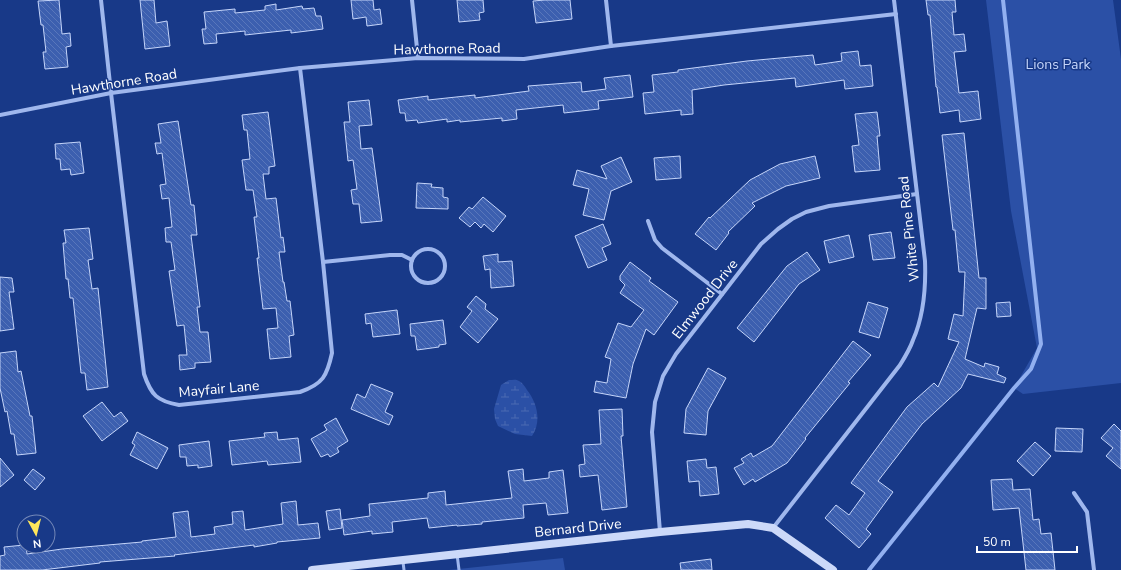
<svg xmlns="http://www.w3.org/2000/svg" width="1121" height="570" viewBox="0 0 1121 570" font-family="'Nunito Sans',sans-serif">
  <style>
    .wetland { fill: url(#wetland-marsh) }
    .park { fill: #2b50a6 }
    .lines { fill: none; stroke-linecap: round; stroke-linejoin: round }
    .stream { stroke: #92b0f0; stroke-width: 4 }
    .building { fill: url(#building-back-hatch); stroke: #c5d5fa }
    .lane { stroke: #9fb7ed; stroke-width: 3 }
    .street { stroke: #9fb7ed; stroke-width: 4 }
    .secondary { stroke: #ccd9f9; stroke-width: 8 }
    .labels { text-anchor: middle; dominant-baseline: central; stroke-width: 3; stroke-linejoin: round; paint-order: stroke }
    .street-label { font-size: 14px; fill: #fff; stroke: #183988 }
    .park-label { font-size: 14px; fill: #c5d5fa; stroke: #183988 }
  </style>
  <defs>
    <pattern id="wetland-marsh" width="20" height="14" patternUnits="userSpaceOnUse"><rect width="20" height="14" fill="#2b50a6"/><path d="M1 5h8M5 5V1M11 12h8M15 12V8" fill="none" stroke="#4b6ab3"/></pattern>
    <pattern id="building-back-hatch" width="6" height="6" patternUnits="userSpaceOnUse"><rect width="6" height="6" fill="#3c5faf"/><path d="M-1 5l2 2M0 0l6 6M5-1l2 2" fill="none" stroke="#5977bb"/></pattern>
  </defs>
  <rect width="100%" height="100%" fill="#183988"/>
  <path class="wetland" d="M509,380C513,380 516,379 519,381C523,383 525,387 527,390C537,403 542,421 532,436L515,434L498,426L495,419L494,409L501,385Z"/>
  <g class="park">
    <path d="M986,0H1113L1121,59V383L1023,394L1014,388L1037,348L1011,211Z"/>
    <path d="M563,558L565,570H449Z"/>
  </g>
  <g class="lines">
    <path class="stream" d="M869,570L1014,388L1031,369L1041,344L1003,0"/>
  </g>
  <g class="building">
    <path d="M59,0L62,34L70,33L71,46L66,47L68,67L45,69L43,52H46L43,25H41L38,1Z"/>
    <path d="M140,0H154L156,23L167,21L170,46L145,49Z"/>
    <path d="M351,0H373L374,10L380,9L382,24L367,26L366,17L353,19Z"/>
    <path d="M457,0H483L484,12L479,13L480,20L459,22Z"/>
    <path d="M545,0H570L572,19L536,23L533,1Z"/>
    <path d="M926,0H955L956,12H952L954,35L964,34L966,51L954,52L959,93L978,91L981,119L960,122L959,110L940,113L937,87H936L930,15H928Z"/>
    <path d="M276,4V10L302,6L303,9L314,8L316,16H321L323,29L291,33V30L245,35V31L216,34L217,43L204,44L202,29H206L204,12L235,9V13L265,10V6Z"/>
    <path d="M858,51L860,66L871,65L873,86L845,89L844,80L796,87L795,78L724,85L692,90L693,114L681,115V110L645,114L643,93L654,92L652,75L678,72V70L747,61L813,55L815,65L842,61L841,53Z"/>
    <path d="M630,75L633,97L598,101L599,109L564,113L563,105L516,110L517,119L502,121V118L460,122V120L447,122V119L418,123L417,120L406,121L405,113H400L398,100L428,96V100L475,95V98L529,91L528,86L581,82L582,92L606,89L604,78Z"/>
    <path d="M369,100L372,125L359,126L361,149L372,148L382,221L361,223L359,204H353L351,190L357,189L353,160L348,161L344,122H350L348,102Z"/>
    <path d="M268,112L275,166L269,167V174H263L266,199L276,198L281,238L283,237L285,252H279L283,282H284L287,301H290L294,335L289,336L291,357L270,359L267,329L278,328L276,308L263,309L257,258H259L254,217H257L253,190H246L242,160L250,159L247,130H244L242,115Z"/>
    <path d="M877,112L880,136H877L880,170L855,172L852,146L859,145L855,114Z"/>
    <path d="M178,121L191,205H194L197,235H191L200,307H197L200,332H208L211,362L195,363V368L180,370L179,355H187L184,325L177,326L169,271L175,270L171,242H166L165,228L172,227L169,198L162,199L160,185L166,184L162,153L157,154L155,143H161L158,124Z"/>
    <path d="M964,133L979,278H986V309L977,308L965,359L984,367L985,363L999,367L997,374L1006,378L1004,383L968,374L961,388L922,424L878,481L893,492L866,529L871,534L859,548L825,518L836,505L849,515L865,493L851,483L907,407L934,383L938,387L959,342L948,339L954,314L963,316L965,272H959L955,230H953L942,135Z"/>
    <path d="M80,142L84,173L71,175L70,169L61,170L60,159H56L55,144Z"/>
    <path d="M680,156L681,178L656,180L654,158Z"/>
    <path d="M815,156L820,178L786,186L752,203L755,206L728,232L729,233L716,250L695,234L709,217L710,218L750,180L780,164Z"/>
    <path d="M621,157L632,182L611,191L604,220L583,215L589,189L573,185L577,170L607,179L601,166Z"/>
    <path d="M417,183L432,184L431,187L443,188V197L448,198V209L416,208Z"/>
    <path d="M483,197L506,216L493,232L484,224L481,228L475,222L470,227L459,218L469,207L472,209Z"/>
    <path d="M603,224L611,244L602,248L607,260L588,268L575,236Z"/>
    <path d="M89,228L93,259L88,260L92,289L98,288L108,387L87,390L85,373H81L73,298H70L68,279H66L63,243H66L64,230Z"/>
    <path d="M891,232L895,258L873,260L869,235Z"/>
    <path d="M849,235L854,257L829,263L824,241Z"/>
    <path d="M807,252L820,270L799,284L754,342L737,328L787,266Z"/>
    <path d="M498,254V262L512,261L514,286L491,288L490,269L485,270L483,256Z"/>
    <path d="M630,262L651,278L649,281L678,302L654,335L646,329L633,364L626,398L594,392L596,381L607,383L611,359L605,357L618,323L631,327L644,310L620,293L625,285L620,280V276Z"/>
    <path d="M0,277L12,278L14,292H9L14,329L0,331Z"/>
    <path d="M476,296L486,304L485,309L498,319L478,343L460,327L472,311L467,307Z"/>
    <path d="M868,302L888,308L879,338L859,332Z"/>
    <path d="M1010,302L1011,316L997,317L996,303Z"/>
    <path d="M397,310L400,334L373,337L371,323L366,324L365,314Z"/>
    <path d="M443,320L446,344L439,345V347L417,350L415,336H411L410,324Z"/>
    <path d="M853,341L871,355L848,382L850,383L805,438L806,439L787,463L755,482L753,479L744,485L734,468L744,463L741,459L751,453L753,457L772,446Z"/>
    <path d="M16,351L18,372L21,371L30,416H32L36,453L17,455L14,434H11L7,411L5,412L0,388V353Z"/>
    <path d="M708,368L726,378L708,411L706,435L684,433L686,409Z"/>
    <path d="M371,384L393,393L385,412L393,416L389,425L351,409L357,394L365,398Z"/>
    <path d="M102,402L114,417L121,412L128,421L102,441L83,416Z"/>
    <path d="M622,409L623,436H621L627,507L602,510L598,475L580,477L579,465L585,464L583,445L601,444L599,410Z"/>
    <path d="M336,418L348,441L337,448L339,452L330,457L328,454L321,457L311,439L327,430L324,425Z"/>
    <path d="M1114,424L1121,431V469L1106,456L1113,448L1101,438Z"/>
    <path d="M1056,428L1083,429L1082,452L1055,451Z"/>
    <path d="M137,432L168,448L157,469L130,455L135,445L132,443Z"/>
    <path d="M277,432L278,440L298,438L301,462L268,465L267,461L232,465L229,441L265,437L264,433Z"/>
    <path d="M209,441L212,466L198,468V465L187,466L186,457H180L179,445Z"/>
    <path d="M1035,442L1051,456L1033,476L1017,461Z"/>
    <path d="M0,458L14,475L0,487Z"/>
    <path d="M706,459L707,468L716,467L719,494L700,496L699,481L689,482L687,461Z"/>
    <path d="M33,469L45,478L35,490L24,480Z"/>
    <path d="M523,469L524,481L549,478V472L563,470L568,513L548,515L546,503L523,505L524,518L482,522V524L457,526V525L429,528L427,518L392,522L393,532L372,534V531L344,535L342,520L370,516L369,504L428,498V493L445,491L446,505L512,498L508,471Z"/>
    <path d="M1012,479L1013,490L1030,489L1033,520L1039,519L1041,534L1051,533L1055,570H1026L1019,508L993,510L991,480Z"/>
    <path d="M296,501L298,525L318,523L320,538L277,542V543L254,547V545L174,555L175,556L100,562V563L42,570H0V556L5,555L4,547L24,545L26,546L27,554L62,549L142,542V541L176,537L173,513L188,511L191,537L215,534L214,527L233,524L232,512L243,511L245,530L283,524L281,503Z"/>
    <path d="M340,509L342,528L329,530L326,511Z"/>
    <path d="M711,559L712,570H681L680,563Z"/>
  </g>
  <g class="lines">
    <g class="lane">
      <path d="M457,554L459,570"/>
      <path d="M403,562L404,570"/>
    </g>
    <g class="street">
      <path d="M101,0L111,93L144,374C151,395 157,401 179,405L300,392C323,384 327,376 332,353L323,262L300,68"/>
      <path d="M412,0L418,58"/>
      <path d="M606,0L611,46"/>
      <path d="M0,115L111,93L300,68L418,58L524,59L611,46L896,14"/>
      <path d="M648,221L655,240L662,248L722,294"/>
      <circle cx="428" cy="266" r="17"/>
      <path d="M323,262L390,255H402L412,260"/>
      <path d="M1074,493L1087,512L1094,570"/>
      <path d="M773,528L900,365C905,357 910,349 913,340C924,315 926,288 925,261L894,0"/>
      <path d="M660,532L652,432L655,402L663,376L676,354L761,244L778,229L792,219L806,212L829,206L917,194"/>
    </g>
    <path class="secondary" d="M312,570L660,532L748,524L773,528L833,570"/>
  </g>
  <g class="labels">
    <g class="street-label">
      <text transform="translate(447 49) rotate(-1)">Hawthorne Road</text>
      <text transform="translate(124 82) rotate(-9)">Hawthorne Road</text>
      <text transform="translate(909 229) rotate(-96)">White Pine Road</text>
      <text transform="translate(705 299) rotate(-52)">Elmwood Drive</text>
      <text transform="translate(219 389) rotate(-5)">Mayfair Lane</text>
      <text transform="translate(578 528) rotate(-6)">Bernard Drive</text>
    </g>
    <g class="park-label">
      <text x="1058" y="64">Lions Park</text>
    </g>
  </g>
  <g transform="translate(36 534) rotate(173)"><circle r="19" fill="#183988" stroke="#7488b8"/>
  <path d="M0-3L7 15L0 10L-7 15Z" fill="#ffe75b"/>
  <text y="-6" font-size="11" font-weight="bold" text-anchor="middle" fill="#ffffff">N</text>
  </g>
  <path d="M977 546v6h100v-6" fill="none" stroke="#ffffff" stroke-width="2"/>
  <text x="983" y="546" font-size="12" fill="#ffffff" stroke="#183988" stroke-width="3" paint-order="stroke">50 m</text>
</svg>
